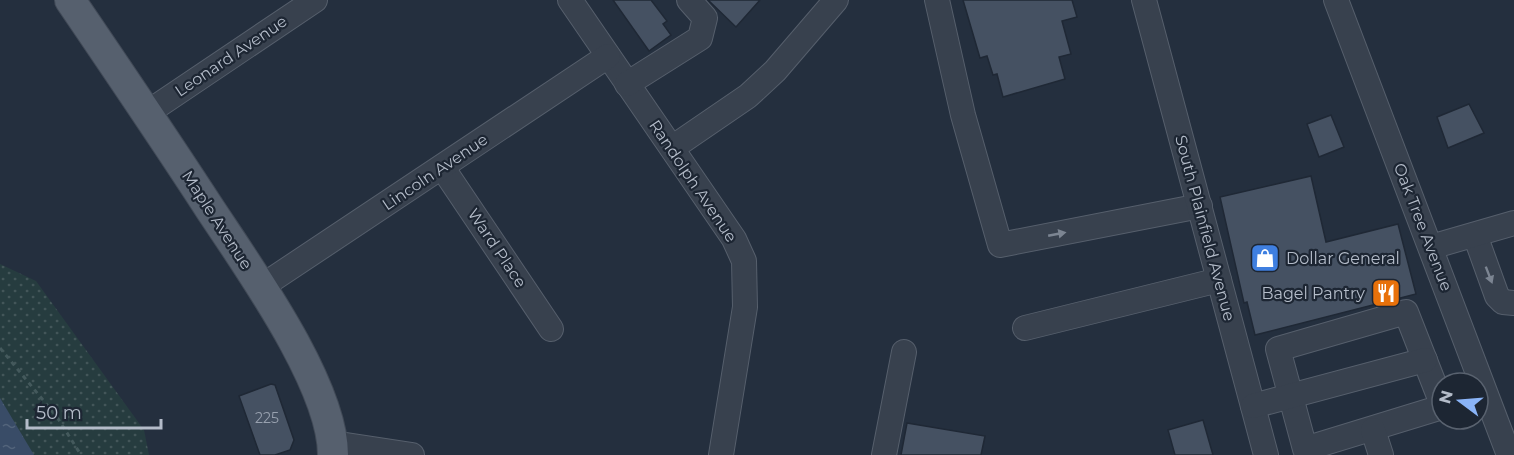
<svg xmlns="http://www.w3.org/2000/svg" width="1514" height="455" viewBox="0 0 1514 455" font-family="Montserrat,sans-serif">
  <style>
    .park { fill: url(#park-dots) }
    .water { fill: url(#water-ripples) }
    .building { fill: #455162; stroke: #1f2835; stroke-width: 1.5 }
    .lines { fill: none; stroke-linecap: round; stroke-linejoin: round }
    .minor-casing { stroke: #565f6c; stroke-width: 26 }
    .major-casing { stroke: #414a57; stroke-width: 32 }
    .path { stroke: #44595c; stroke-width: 3; stroke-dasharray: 4.5 4.5; stroke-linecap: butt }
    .minor { stroke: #38414e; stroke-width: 24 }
    .major { stroke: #56606e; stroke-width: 30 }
    .oneway { fill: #7c8592 }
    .labels { text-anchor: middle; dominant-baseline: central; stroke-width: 4.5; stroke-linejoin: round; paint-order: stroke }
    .number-label { font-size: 14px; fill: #98a1af }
    .street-label { font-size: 16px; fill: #b4bcc9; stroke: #1d2633 }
    .poi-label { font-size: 16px; fill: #b4bcc9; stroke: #1d2633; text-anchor: start }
  </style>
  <defs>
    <pattern id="park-dots" width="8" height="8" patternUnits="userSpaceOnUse" patternTransform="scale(1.5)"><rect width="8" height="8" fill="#263c3f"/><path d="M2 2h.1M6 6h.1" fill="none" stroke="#435659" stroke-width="1.8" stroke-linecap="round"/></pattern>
    <pattern id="water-ripples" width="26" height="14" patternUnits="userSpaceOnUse" patternTransform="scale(1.5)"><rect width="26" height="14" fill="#394c67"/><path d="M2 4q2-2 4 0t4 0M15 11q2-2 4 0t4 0" fill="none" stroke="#53647b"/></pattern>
  </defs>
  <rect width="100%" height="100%" fill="#242f3e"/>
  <path class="park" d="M0,264L36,281L144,430L149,455H0Z"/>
  <path class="water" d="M0,398L34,455H0Z"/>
  <g class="building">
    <path d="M613,0H651L667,21L663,24L671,35L649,51Z"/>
    <path d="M708,0H760L736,27Z"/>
    <path d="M963,0H1072L1077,17L1062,21L1071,54L1059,57L1065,79L1003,97L997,74L993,75L987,56L980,58Z"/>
    <path d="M1469,104L1484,133L1448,148L1437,117Z"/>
    <path d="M1331,115L1344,147L1319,157L1307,124Z"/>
    <path d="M1311,176L1326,242L1398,224L1416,294L1255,335L1247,302L1244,303L1220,197Z"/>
    <path d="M271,384L275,385L294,440L290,450L275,455H260L239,396Z"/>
    <path d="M1203,420L1213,455H1175L1168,430Z"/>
    <path d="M907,423L985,436L981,455H901Z"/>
  </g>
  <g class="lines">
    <g class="minor-casing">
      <g id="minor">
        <path d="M570,0L734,239L744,261L745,307L721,455"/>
        <path d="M937,0L963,115L1000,245L1200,206"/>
        <path d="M1144,0L1266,455"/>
        <path d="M1336,0L1509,455"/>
        <path d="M627,84L700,38L705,18L689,0"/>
        <path d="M147,113L315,0"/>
        <path d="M672,148L748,96L775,71L836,0"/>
        <path d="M442,167L551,329"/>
        <path d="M1475,235L1497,296L1503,302L1514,303"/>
        <path d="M1431,247L1514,223"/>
        <path d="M261,287L608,56"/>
        <path d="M1025,328L1219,280"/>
        <path d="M1442,404L1406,312L1278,349L1305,449L1442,407"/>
        <path d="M1253,406L1425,360"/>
        <path d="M1373,430L1381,455"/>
        <path d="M333,443L412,455"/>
        <path d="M884,455L904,352"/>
      </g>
    </g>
    <g class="major-casing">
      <path id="major" d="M70,0C117,69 164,138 210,209C249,268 333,385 333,455"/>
    </g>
    <path class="path" d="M0,348L57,417L81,455"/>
    <use href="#minor" class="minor"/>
    <use href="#major" class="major"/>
  </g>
  <defs><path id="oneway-solid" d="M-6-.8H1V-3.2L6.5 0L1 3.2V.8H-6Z" transform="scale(1.5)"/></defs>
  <g class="oneway">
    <use href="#oneway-solid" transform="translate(1057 234) rotate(-11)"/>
    <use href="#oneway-solid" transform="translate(1489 275) rotate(69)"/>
  </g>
  <defs>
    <g id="shop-square" transform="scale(1.5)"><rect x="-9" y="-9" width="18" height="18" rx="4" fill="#3f7fe0" stroke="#1d2633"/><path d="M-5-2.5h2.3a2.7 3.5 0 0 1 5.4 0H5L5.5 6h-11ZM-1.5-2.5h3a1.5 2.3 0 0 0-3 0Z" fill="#fff"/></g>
    <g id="restaurant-square" transform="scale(1.5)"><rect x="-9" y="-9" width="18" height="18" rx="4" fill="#e8710a" stroke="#1d2633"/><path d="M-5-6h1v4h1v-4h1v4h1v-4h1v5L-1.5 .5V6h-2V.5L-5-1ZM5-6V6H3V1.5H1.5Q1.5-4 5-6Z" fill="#fff"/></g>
  </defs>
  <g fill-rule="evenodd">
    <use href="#shop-square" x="1265" y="258"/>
    <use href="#restaurant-square" x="1386" y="293"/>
  </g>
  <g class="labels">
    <g class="number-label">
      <text x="267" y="418">225</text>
    </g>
    <g class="street-label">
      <text transform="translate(231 56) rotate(-34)">Leonard Avenue</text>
      <text transform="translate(435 172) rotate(-34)">Lincoln Avenue</text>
      <text transform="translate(693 181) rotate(56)">Randolph Avenue</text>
      <text transform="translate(217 220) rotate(57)">Maple Avenue</text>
      <text transform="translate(1423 227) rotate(69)">Oak Tree Avenue</text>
      <text transform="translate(1205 228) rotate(75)">South Plainfield Avenue</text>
      <text transform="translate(497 248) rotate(56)">Ward Place</text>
    </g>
    <g class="poi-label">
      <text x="1286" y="258">Dollar General</text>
      <text x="1365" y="293" text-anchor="end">Bagel Pantry</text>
    </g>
  </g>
  <g transform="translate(1460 401) rotate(286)"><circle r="28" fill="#1d2633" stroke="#59626f" stroke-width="1.5"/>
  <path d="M0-4.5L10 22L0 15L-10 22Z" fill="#8ab4f8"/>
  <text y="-9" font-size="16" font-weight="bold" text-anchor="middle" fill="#b4bcc9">N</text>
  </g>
  <path d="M27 419v9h134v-9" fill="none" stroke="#b4bcc9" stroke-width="3"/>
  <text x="36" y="419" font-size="18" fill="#b4bcc9" stroke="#1d2633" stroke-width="4.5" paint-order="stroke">50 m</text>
</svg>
